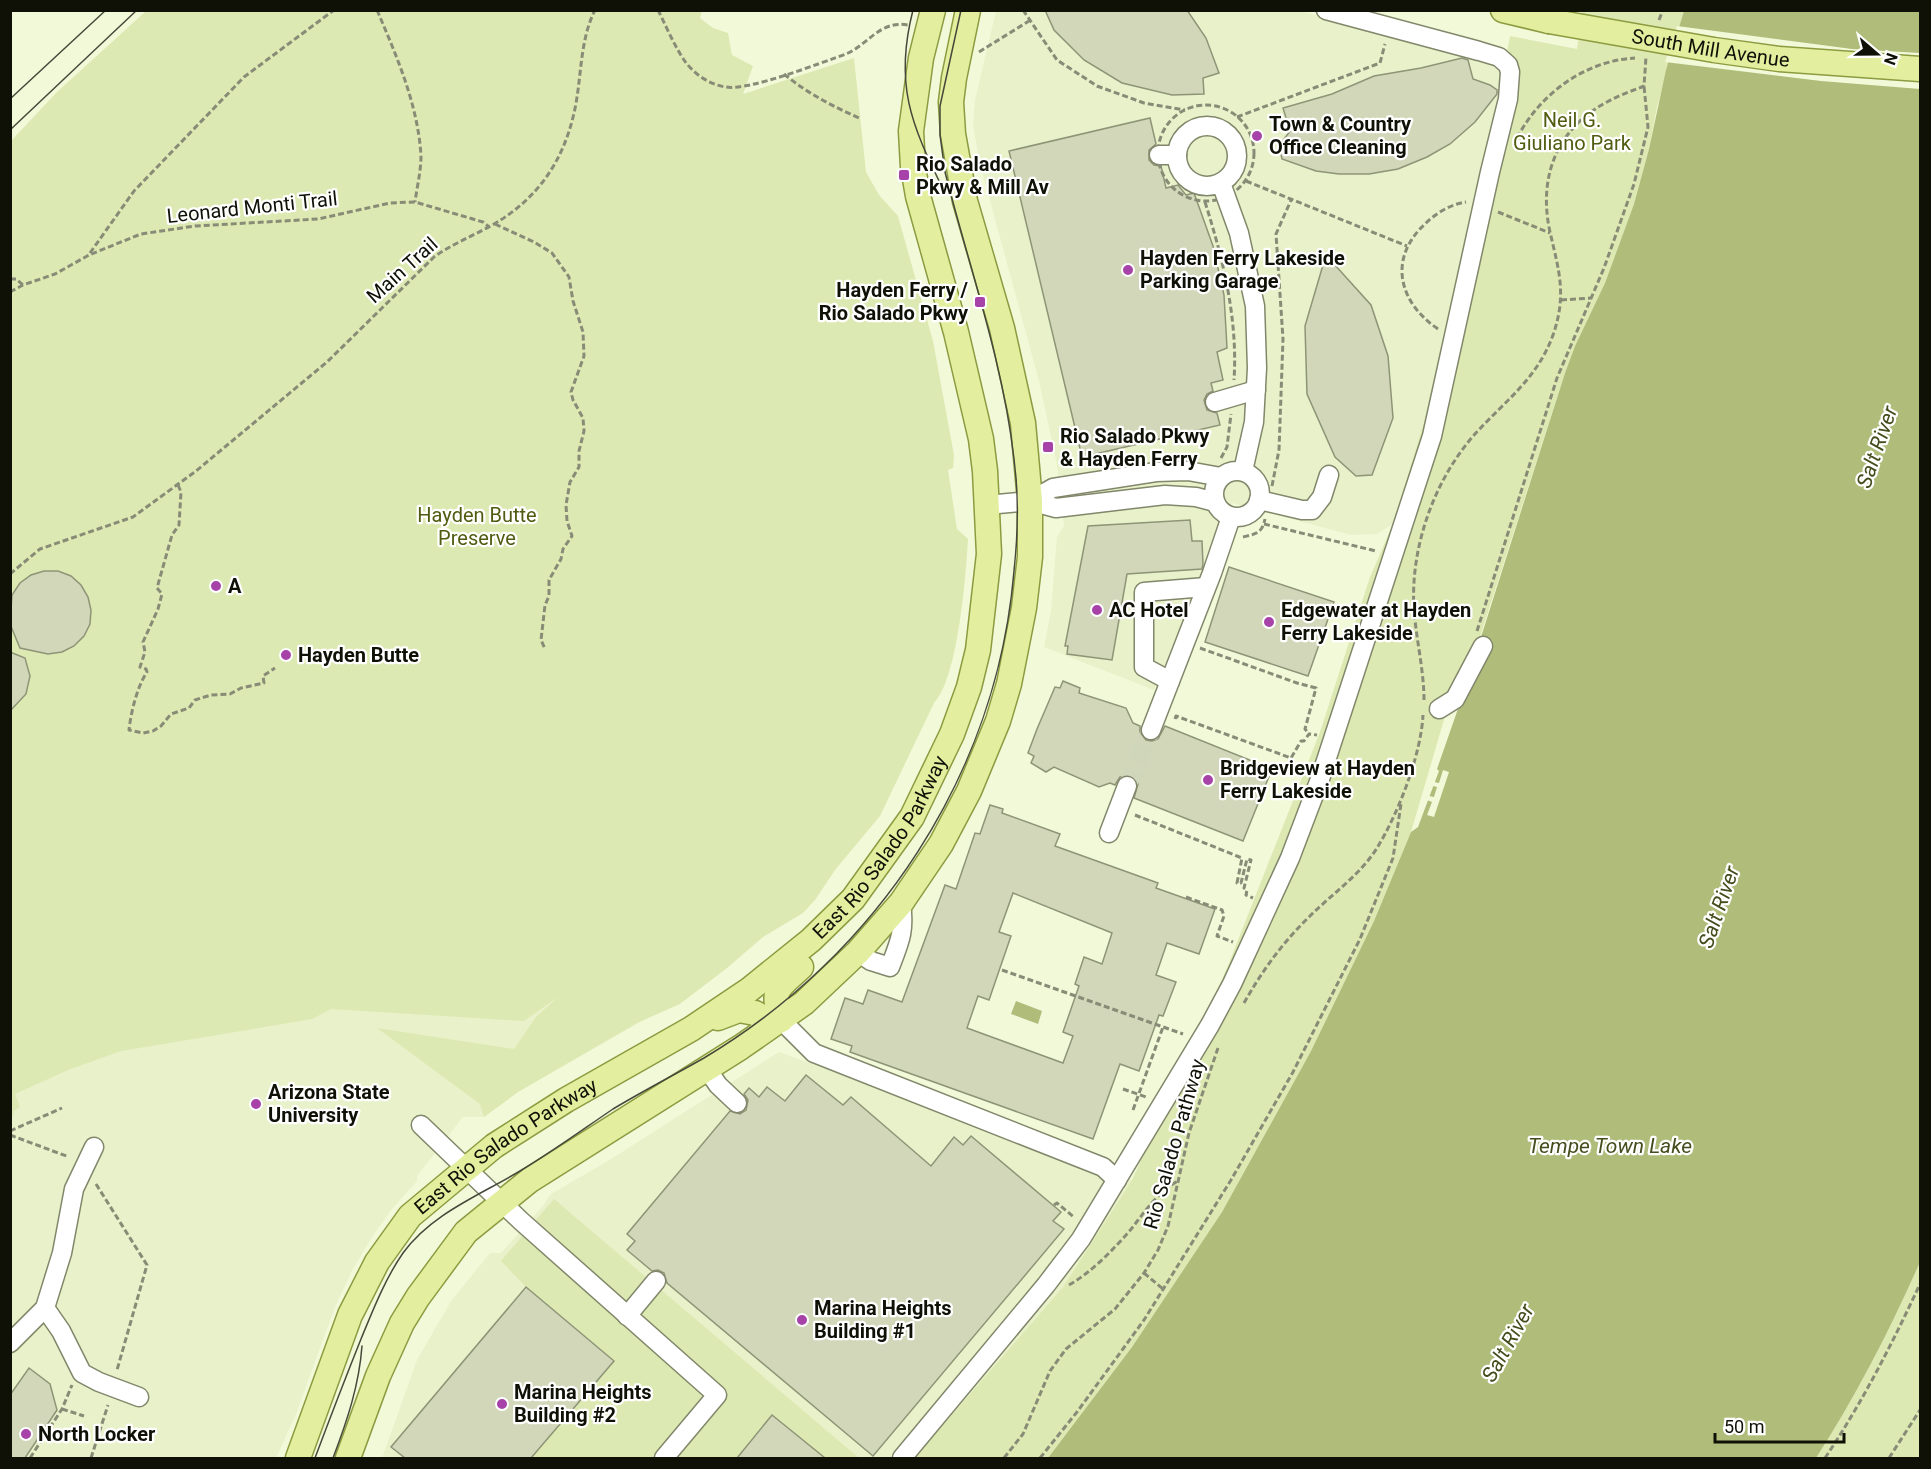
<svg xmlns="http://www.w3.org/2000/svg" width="1931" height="1469" viewBox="0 0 1931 1469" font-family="Roboto,sans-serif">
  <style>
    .built { fill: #e8f1c9 }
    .green { fill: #dde9b2 }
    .water { fill: #b0bc7a }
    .pier { fill: #f2f9d9 }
    .building { fill: #d1d7b8; stroke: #8e9477; stroke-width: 1.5; fill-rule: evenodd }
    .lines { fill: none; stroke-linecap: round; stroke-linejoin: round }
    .minor-tunnel { stroke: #d0d6ba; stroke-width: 18; stroke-dasharray: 18 9; stroke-linecap: butt }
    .minor-casing { stroke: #81876a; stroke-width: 21 }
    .major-casing { stroke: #8c9b40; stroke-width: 27 }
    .path { stroke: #888c77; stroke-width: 3; stroke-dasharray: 6 3; stroke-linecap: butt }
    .minor { stroke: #fff; stroke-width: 18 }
    .major { stroke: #e3ef9f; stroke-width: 24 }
    .tram { stroke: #46493a; stroke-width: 1.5 }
    .major-bridge-casing { stroke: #8c9b40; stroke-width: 27; stroke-linecap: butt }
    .major-bridge { stroke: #e3ef9f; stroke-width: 24 }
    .poi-dot { fill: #a743a8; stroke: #fff; stroke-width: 2 }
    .labels { text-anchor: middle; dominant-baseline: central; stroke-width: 4.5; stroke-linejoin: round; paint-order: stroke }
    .street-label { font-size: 20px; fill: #0f1107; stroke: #fff }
    .park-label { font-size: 20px; fill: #525c11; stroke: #fff }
    .poi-label { font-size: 20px; font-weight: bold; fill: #0f1107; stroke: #fff; text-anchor: start }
    .water-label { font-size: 21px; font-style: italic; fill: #454d1c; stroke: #fff }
  </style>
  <rect width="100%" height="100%" fill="#f2f9d9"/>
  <g class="built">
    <path d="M996,11H1300L1503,66L1491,139L1424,422L1393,524L1377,534L1351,535L1232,503L1154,690L1044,647L1051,611L1057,537L1064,526L1057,465L1039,381L980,164L973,125L975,100Z"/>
    <path d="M10,773L663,1009L518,1092L484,1117H463L417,1176V1181L392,1209L372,1237L353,1269L335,1307L296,1414L276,1458H11Z"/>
    <path d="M779,1052L1132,1180L1063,1287L914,1458H382L417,1360L451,1301L490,1253H501L543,1206L551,1194L611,1159Z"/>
  </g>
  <g class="green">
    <path d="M146,11H702L700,18L713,28L728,33L732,55L753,66L743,94L854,58L866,172L879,195L898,216L933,341L954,455L953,468L948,470L957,529L968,539C966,575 958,679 934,703L880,816L835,870L815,900L803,913L763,937L727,968L680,1004L637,1023L518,1092L484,1117L480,1104L377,1028L514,1049L536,1017L558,997L524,1021L331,1009L312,1019L121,1051L68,1070L15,1094L20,1107L14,1111L13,1115L11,1117V141L57,92Z"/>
    <path d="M1582,11H1684L1657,107L1649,149L1634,204L1605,283L1575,346L1565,373L1478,643L1451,696L1411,832L1374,921L1311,1051L1222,1212L1132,1347L1048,1458H914L1063,1287L1132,1180L1227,968L1320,732L1370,577L1393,524L1424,422L1491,139L1510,36L1577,49Z"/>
    <path d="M554,1199L581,1222L859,1458H531L614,1361L526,1287L501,1261Z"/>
    <path d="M1920,1262V1458H1816C1856,1396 1890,1330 1920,1262Z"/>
  </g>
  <g class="water">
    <path d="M1684,11H1920V1262C1890,1330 1856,1396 1816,1458H1048L1132,1347L1222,1212L1311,1051L1374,921L1411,832L1418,827L1439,771L1437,769L1460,703L1565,373L1575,346L1605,283L1634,204L1649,149L1666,70Z"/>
    <path d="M1016,1001L1042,1011L1038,1024L1011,1014Z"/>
  </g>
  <g class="pier">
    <path d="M1677,26L1852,49L1920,53V89L1821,81L1665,62Z"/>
    <path d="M1443,770L1449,772L1434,817L1427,815L1432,802L1427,800L1429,796L1434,797L1437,787L1433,786L1434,782L1439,783Z"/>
  </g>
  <g class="building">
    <path d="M1045,10H1187L1206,38L1219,73L1203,78L1204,94L1172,95L1122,83L1084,60L1054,30Z"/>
    <path d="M1462,58L1468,60L1473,79L1490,85L1497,90V94L1475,122L1450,144L1427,157L1398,169L1369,174H1339L1316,171L1282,159L1279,146L1290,131L1283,108L1332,94L1374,76L1421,68Z"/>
    <path d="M1150,118L1156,144L1149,150V160L1154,165L1161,166L1166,188L1178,185L1186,195L1194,193L1213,246L1224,295L1227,348L1217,352L1223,380L1211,383L1213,391L1207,394L1204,400L1207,410L1217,413L1220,425L1082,457L1009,151Z"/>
    <path d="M1334,264L1371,305L1388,356L1393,418L1372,475L1356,476L1335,457L1307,394L1305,326L1323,265Z"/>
    <path d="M1190,520L1192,541H1202L1203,564L1202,569L1127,574L1112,660L1067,654L1068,646H1065L1088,526Z"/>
    <path d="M1229,567L1334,602L1308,676L1205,642Z"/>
    <path d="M44,571H58L71,576L81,585L88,597L91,610L90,624L84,636L74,646L62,652L48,654L20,648L10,624L12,595L20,583L31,575Z"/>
    <path d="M10,652L25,658L30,676L26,694L10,711Z"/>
    <path d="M1063,681L1080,688L1079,693L1126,708L1133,723L1140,726V732L1146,740L1152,741L1158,739L1165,726L1272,769L1243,841L1134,798L1138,784L1130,775L1120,777L1115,785L1110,783L1099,787L1054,767L1046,772L1031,763L1034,756L1028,753L1037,729L1055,687L1060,688Z"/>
    <path d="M990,805L1003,809L1002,813L1060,834L1055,846L1158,883L1156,888L1215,909L1199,954L1167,943L1156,975L1176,982L1163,1016L1159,1015L1139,1071L1120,1064L1093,1139L850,1052L852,1046L831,1039L845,998L863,1004L868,990L902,1002L945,885L956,889L975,833L980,834ZM1013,893L1112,933L1102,964L1084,957L1075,984L1079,986L1063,1032L1073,1036L1063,1063L967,1028L978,996L989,1000L1011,936L999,932Z"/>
    <path d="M806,1075L843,1105L851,1097L931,1166L954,1137L963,1145L971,1136L1061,1212L1053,1221L1064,1229L873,1456L667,1283L664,1273L658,1270L652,1271L627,1250L635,1241L627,1234L730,1111L740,1114L746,1110L748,1100L744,1094L749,1088L759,1097L767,1087L785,1101Z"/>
    <path d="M526,1287L614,1361L531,1458H405L391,1447Z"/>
    <path d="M29,1368L50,1384L57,1410L25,1458H10V1395Z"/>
    <path d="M772,1415L825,1458H737Z"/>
  </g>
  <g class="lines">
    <path class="minor-tunnel" d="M1127,786L1151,730"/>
    <g class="minor-casing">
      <g id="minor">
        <circle cx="1207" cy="156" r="30"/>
        <path d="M1159,155H1177"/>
        <path d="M1221,183L1239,233L1255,306L1257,368L1254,422L1243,471"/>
        <path d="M1215,402L1256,390"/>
        <circle cx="1237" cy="494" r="23"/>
        <path d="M1259,500L1302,510H1312L1322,497L1329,475"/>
        <path d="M1030,501L1053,488L1156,472L1188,471L1221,477"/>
        <path d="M987,505L1030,501L1056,508L1165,495L1196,497L1215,502"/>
        <path d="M1170,681L1144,667V592L1206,587"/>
        <path d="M1439,709L1455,699L1483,646"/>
        <path d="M1151,730L1212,573L1231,517"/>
        <path d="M1109,833L1127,786"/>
        <path d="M858,952L871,961L890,967C900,941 905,931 901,903"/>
        <path d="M781,1020L814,1053L1103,1167L1117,1180"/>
        <path d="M707,1069L718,1085L737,1103"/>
        <path d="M421,1125L521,1221L717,1395L664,1458"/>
        <path d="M45,1308L61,1331L82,1373L99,1382L139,1397"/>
        <path d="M627,1316L656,1281"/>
        <path d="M10,1343L45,1308L62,1253L74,1189L94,1147"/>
        <path d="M902,1458L1046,1285L1081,1239L1210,1025L1232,984L1290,858L1320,779L1432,436L1490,172L1508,99L1510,72L1508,65L1499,57L1479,51L1326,10"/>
      </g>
    </g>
    <g class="major-casing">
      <g id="major">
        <path d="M1503,10L1549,21"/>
        <path d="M718,1018L739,1010L755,1013L762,1017L781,1020"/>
        <path d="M781,1020C770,988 779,988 801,967"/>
        <path id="s1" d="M298,1458L350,1315L377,1262L410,1216L494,1146L566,1100L691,1029L749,990L811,940L853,899L912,817L952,734L969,687L978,650L989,554L985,471L981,439L956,332L918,196L913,167L911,131L921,58L933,10"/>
        <path d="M348,1458L378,1376L402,1323L418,1297L466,1232L530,1180L741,1047L804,1003L858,952L901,903L941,844L969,791L998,721L1009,684L1024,608L1030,557V501L1023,423L1002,328L965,201L953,134L951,102L954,78L968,10"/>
      </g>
    </g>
    <g class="path">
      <path d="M377,10C397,57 418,105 421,156C421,171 417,187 415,202"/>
      <path d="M658,10C666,26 674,45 684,60C693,73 709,85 726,87C749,91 820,63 846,54C869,44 880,20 908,25"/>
      <path d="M1023,10L1057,60L1097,86L1144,103L1185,110"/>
      <path d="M1659,20L1663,10"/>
      <path d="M979,52L1029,21"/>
      <path d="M784,74C807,93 832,106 859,118"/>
      <circle cx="1206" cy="153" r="48"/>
      <path d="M1237,117L1380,63L1385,44"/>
      <path d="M1517,138C1540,94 1584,61 1635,58"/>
      <path d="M1246,181L1407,246"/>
      <path d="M1205,202C1223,259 1238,319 1234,380"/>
      <path d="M1498,212L1550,233"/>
      <path d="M495,224L534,242L552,253L569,277L573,301L583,332L584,356L571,392L573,400L583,418L584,431L579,451V467L570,482L566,505L567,521L572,536L563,549L561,559L549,580V596L545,605L541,640L545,649"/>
      <path d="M90,253L134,191L244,77L334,10"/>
      <path d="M10,279H16L23,285"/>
      <path d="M10,292L23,285L55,274L89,255L141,234L195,226L318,219L390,203L415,202L483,222L489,227"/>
      <path d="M1561,300L1591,298"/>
      <path d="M1438,329C1398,302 1388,258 1425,224C1436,213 1451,204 1466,202"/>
      <path d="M1221,458L1227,447L1231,414"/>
      <path d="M178,485L181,492L179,525L172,535L157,588L162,594L158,609L143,642L145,652L140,667L146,669L147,672C137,687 131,712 129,730L143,733L153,731L161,726L171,714L189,708L195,700L211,695L230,694L241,688L264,683L263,676L275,668"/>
      <path d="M1272,486L1279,450L1283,339L1276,234L1292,198"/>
      <path d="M1264,524L1376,551"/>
      <path d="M1243,537C1255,534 1262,534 1265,519"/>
      <path d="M10,574L40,549L133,517L196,471L327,362L434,257C452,244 473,236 494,224C537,199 563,162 574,113C582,79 579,42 595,10"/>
      <path d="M1477,631L1557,378L1604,268L1634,184L1648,127L1644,86"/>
      <path d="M1200,648L1297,683L1316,688L1305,729L1309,734"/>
      <path d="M1424,700C1424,670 1416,639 1414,609C1410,548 1434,480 1475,434C1506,400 1537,379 1553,335C1567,295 1559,271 1550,232C1538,178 1556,129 1607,102C1619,95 1632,91 1644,86L1646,57"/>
      <path d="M1175,719L1176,716L1291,758L1301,741H1304L1309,734L1317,735"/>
      <path d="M1135,815L1242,858L1237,883H1241L1247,859L1251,860L1244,888L1247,890L1246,895L1253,898"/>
      <path d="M1186,897L1222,910L1224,916L1217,936L1233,942"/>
      <path d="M1002,970L1183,1034"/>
      <path d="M1244,1003C1262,971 1283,942 1310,916C1332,894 1360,875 1377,848C1398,814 1421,755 1423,715"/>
      <path d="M1123,1089L1146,1097"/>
      <path d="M1133,1110L1163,1027"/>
      <path d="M10,1131L62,1108"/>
      <path d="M10,1135L69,1157"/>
      <path d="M96,1184L147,1265L117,1370"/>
      <path d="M1054,1205L1057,1203L1075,1218"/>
      <path d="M1144,1273L1163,1289"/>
      <path d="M1069,1285C1092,1272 1115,1248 1132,1228C1146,1210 1158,1192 1178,1181"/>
      <path d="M62,1409L84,1416"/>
      <path d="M30,1458L62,1409L72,1385"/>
      <path d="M91,1458L108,1405"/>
      <path d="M1004,1458L1023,1434L1050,1371L1066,1349L1115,1309L1144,1273L1158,1250L1168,1226L1189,1133L1218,1048"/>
      <path d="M1040,1458L1077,1412L1144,1320L1231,1180L1293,1072L1360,939L1393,858L1401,804"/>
      <path d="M1825,1458C1862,1403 1892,1344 1920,1284"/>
      <path d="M1889,1458L1920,1410"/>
    </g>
    <use href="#minor" class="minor"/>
    <use href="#major" class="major"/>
    <g class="tram">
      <path d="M913,10C894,84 911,124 943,189"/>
      <path d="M10,99L106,10"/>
      <path d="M10,130L137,10"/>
      <path d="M315,1458C330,1418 345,1379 361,1339C373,1310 385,1279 403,1253C431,1214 480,1195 520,1171C552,1152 582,1130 613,1109C643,1091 674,1075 704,1058C878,954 997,774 1014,571C1018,534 1019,496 1014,459C1003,361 969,267 945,172L940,135V106L961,10"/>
      <path d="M333,1458C347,1421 359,1386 362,1346"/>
    </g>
    <g class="major-bridge-casing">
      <g id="major-bridge">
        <path id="s2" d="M1549,21L1714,50L1779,59L1920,69"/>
      </g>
    </g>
    <use href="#major-bridge" class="major-bridge"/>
  </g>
  <g class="poi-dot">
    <circle cx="1257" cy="136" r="6"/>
    <rect x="898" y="169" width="12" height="12" rx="3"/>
    <circle cx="1128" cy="270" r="6"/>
    <rect x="974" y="296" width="12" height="12" rx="3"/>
    <rect x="1042" y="441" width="12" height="12" rx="3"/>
    <circle cx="216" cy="586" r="6"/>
    <circle cx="1097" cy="610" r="6"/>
    <circle cx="1269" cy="622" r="6"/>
    <circle cx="286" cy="655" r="6"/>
    <circle cx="1208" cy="780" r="6"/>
    <circle cx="256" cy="1104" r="6"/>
    <circle cx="802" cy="1320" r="6"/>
    <circle cx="502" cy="1404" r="6"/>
    <circle cx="26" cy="1434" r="6"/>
  </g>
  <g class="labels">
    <g class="street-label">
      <text stroke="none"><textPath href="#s2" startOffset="164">South Mill Avenue</textPath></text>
      <text transform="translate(252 207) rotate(-6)">Leonard Monti Trail</text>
      <text transform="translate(402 270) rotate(-42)">Main Trail</text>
      <text stroke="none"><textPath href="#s1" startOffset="873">East Rio Salado Parkway</textPath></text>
      <text transform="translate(1174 1144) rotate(-74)">Rio Salado Pathway</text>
      <text stroke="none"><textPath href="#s1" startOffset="387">East Rio Salado Parkway</textPath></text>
    </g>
    <g class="park-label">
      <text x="1572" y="120">Neil G.<tspan x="1572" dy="23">Giuliano Park</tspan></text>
      <text x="477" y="515">Hayden Butte<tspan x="477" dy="23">Preserve</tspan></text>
    </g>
    <g class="poi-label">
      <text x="1269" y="124">Town &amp; Country<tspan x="1269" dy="23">Office Cleaning</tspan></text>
      <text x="916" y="164">Rio Salado<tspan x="916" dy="23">Pkwy &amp; Mill Av</tspan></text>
      <text x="1140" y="258">Hayden Ferry Lakeside<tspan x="1140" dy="23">Parking Garage</tspan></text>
      <text x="968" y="290" text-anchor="end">Hayden Ferry /<tspan x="968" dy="23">Rio Salado Pkwy</tspan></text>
      <text x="1060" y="436">Rio Salado Pkwy<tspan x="1060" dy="23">&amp; Hayden Ferry</tspan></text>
      <text x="228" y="586">A</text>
      <text x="1109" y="610">AC Hotel</text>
      <text x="1281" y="610">Edgewater at Hayden<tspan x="1281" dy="23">Ferry Lakeside</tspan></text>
      <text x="298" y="655">Hayden Butte</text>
      <text x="1220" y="768">Bridgeview at Hayden<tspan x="1220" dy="23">Ferry Lakeside</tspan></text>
      <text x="268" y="1092">Arizona State<tspan x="268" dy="23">University</tspan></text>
      <text x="814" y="1308">Marina Heights<tspan x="814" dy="23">Building #1</tspan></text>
      <text x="514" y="1392">Marina Heights<tspan x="514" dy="23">Building #2</tspan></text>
      <text x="38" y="1434">North Locker</text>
    </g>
    <g class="water-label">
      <text transform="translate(1877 447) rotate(-71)">Salt River</text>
      <text transform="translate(1719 907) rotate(-71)">Salt River</text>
      <text x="1610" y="1146">Tempe Town Lake</text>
      <text transform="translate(1508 1343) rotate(-61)">Salt River</text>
    </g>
  </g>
  <rect width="1931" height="1469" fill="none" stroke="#0f1107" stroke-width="24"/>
  <g transform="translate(1877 54) rotate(110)" stroke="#ffffff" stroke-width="4.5" paint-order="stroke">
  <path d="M0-4.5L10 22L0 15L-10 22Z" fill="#0f1107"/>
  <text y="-9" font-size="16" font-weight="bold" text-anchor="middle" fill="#0f1107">N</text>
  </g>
  <path d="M1715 1433v9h129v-9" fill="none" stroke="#0f1107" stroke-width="3"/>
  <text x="1724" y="1433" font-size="18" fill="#0f1107" stroke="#ffffff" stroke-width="4.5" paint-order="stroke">50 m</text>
</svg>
